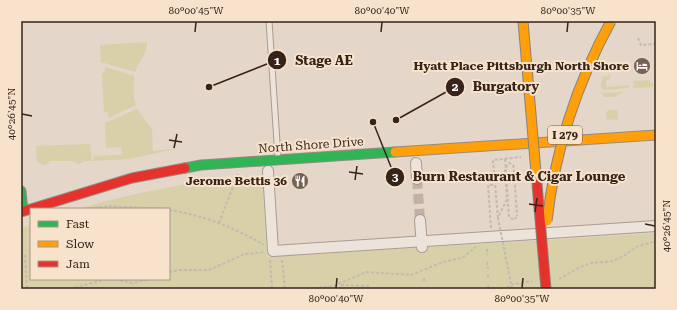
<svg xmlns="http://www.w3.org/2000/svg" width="677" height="310" viewBox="0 0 677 310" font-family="'Roboto Serif',serif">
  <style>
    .green { fill: #d8d0a9 }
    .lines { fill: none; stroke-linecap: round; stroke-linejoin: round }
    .street-tunnel { stroke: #c1b2a5; stroke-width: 10; stroke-dasharray: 10 5; stroke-linecap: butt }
    .lane-casing { stroke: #a89c92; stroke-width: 7 }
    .street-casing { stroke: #a89c92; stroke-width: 12 }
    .fast-casing { stroke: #988b82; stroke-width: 11 }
    .slow-casing { stroke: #988b82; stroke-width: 11 }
    .jam-casing { stroke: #988b82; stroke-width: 11 }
    .path { stroke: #c4bab1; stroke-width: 2; stroke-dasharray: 3 2; stroke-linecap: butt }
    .lane { stroke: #ece3da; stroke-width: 5 }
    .street { stroke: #ece3da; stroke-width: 10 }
    .fast { stroke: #30b455; stroke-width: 9 }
    .slow { stroke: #ff9f0a; stroke-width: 9 }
    .jam { stroke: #e5322d; stroke-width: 9 }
    .slow-bridge-casing { stroke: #8e8178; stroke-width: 11; stroke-linecap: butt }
    .jam-bridge-casing { stroke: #8e8178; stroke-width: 11; stroke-linecap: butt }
    .path-bridge { stroke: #c4bab1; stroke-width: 2; stroke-dasharray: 3 2; stroke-linecap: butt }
    .slow-bridge { stroke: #ff9f0a; stroke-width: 9 }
    .jam-bridge { stroke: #e5322d; stroke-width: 9 }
    .ticks { fill: none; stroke: #37231a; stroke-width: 1.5 }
    .labels { text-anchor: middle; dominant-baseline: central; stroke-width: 4; stroke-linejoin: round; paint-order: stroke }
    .shield { fill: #f7e3cc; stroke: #715d4f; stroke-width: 1 }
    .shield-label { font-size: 11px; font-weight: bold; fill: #37231a }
    .poi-label { font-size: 12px; font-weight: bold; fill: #37231a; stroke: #f7e3cc; text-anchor: end }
    .street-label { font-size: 12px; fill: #37231a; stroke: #f7e3cc }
    .leader { fill: none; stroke: #37231a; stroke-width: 1.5 }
    .callout-dot { fill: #37231a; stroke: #f7e3cc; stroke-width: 1.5 }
    .mark-label { font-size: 12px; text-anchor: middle; font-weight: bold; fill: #fff }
    .callout-label { font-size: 13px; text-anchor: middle; font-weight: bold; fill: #37231a; stroke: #f7e3cc; stroke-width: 4; stroke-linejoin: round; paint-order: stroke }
    .neatline { fill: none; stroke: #37231a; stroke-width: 1.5 }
    .ticks-label { font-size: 10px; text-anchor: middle; fill: #37231a }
  </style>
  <rect width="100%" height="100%" fill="#e4d6c8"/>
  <g class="green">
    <path d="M147,42C148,53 138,62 135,72L101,62L100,45Z"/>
    <path d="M105,67L134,76V98L136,105L108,118V112H104L102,73H105Z"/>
    <path d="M611,75L609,80H606V87L629,85V88L604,90L601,88L602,77Z"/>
    <path d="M650,80V83H653V87L633,88L634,81Z"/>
    <path d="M602,92L604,93L624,92L614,97H604Z"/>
    <path d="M137,109L152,129L153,151L180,148L129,159L93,161L94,156L122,155L121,147L106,148L105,123Z"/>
    <path d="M609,110H617L618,119L607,120L606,112Z"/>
    <path d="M90,144L92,161H84L77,165V162H72V161H49V163L45,164V166L37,162L36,146Z"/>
    <path d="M262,176L267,257L656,233V289H21V228L31,225V279H169V209H78C139,191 199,180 262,176Z"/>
  </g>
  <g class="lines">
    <path class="street-tunnel" d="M417,179L420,220"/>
    <g class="lane-casing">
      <path id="lane" d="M269,21L278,158"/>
    </g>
    <g class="street-casing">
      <g id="street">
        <path d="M416,163L417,179"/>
        <path d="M268,171L273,251L656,226"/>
        <path d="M420,220L422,247"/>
      </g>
    </g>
    <g class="fast-casing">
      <g id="fast">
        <path d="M185,168L201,165L395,152"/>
        <path d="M21,191L23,211"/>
      </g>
    </g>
    <g class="slow-casing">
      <path id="slow" d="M395,152L656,135"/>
    </g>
    <g class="jam-casing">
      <path id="jam" d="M21,212L132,178L185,168"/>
    </g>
    <g class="path">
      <path d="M638,38L641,45L656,44"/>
      <path d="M505,159L509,217L514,220L517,216"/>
      <path d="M84,209L111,206L162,209"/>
      <path d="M169,210C203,215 235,228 264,245"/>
      <path d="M498,218L493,160L521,157"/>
      <path d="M219,223L238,174"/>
      <path d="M491,228L488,185H495"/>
      <path d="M487,249V255"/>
      <path d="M25,255L27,289"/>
      <path d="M270,260L272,289"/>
      <path d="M282,260L285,289"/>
      <path d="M487,262L488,269"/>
      <path d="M169,272L179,270H209L245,254L264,252"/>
      <path d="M488,275V280"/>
      <path d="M424,278V283"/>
      <path d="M110,279L133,283L149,279"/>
      <path d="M559,279L580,267L591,263L613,261L624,256L636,247L656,241"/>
      <path d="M341,285L371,286"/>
      <path d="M488,285L489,289"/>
      <path d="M70,289L106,279"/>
      <path d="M309,289L334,286L366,272L411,275L443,262L462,258L476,247"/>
      <path d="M502,289L514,284L532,281"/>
    </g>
    <use href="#lane" class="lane"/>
    <use href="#street" class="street"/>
    <use href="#fast" class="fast"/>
    <use href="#slow" class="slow"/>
    <use href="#jam" class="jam"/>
    <g class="slow-bridge-casing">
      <g id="slow-bridge">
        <path d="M523,21L537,184"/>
        <path d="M547,221C555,150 577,83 611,21"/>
      </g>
    </g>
    <g class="jam-bridge-casing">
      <path id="jam-bridge" d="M537,184L546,289"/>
    </g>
    <path class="path-bridge" d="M512,289L498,218L507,199L505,169L509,163L513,165L514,169L517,216"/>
    <use href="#slow-bridge" class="slow-bridge"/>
    <use href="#jam-bridge" class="jam-bridge"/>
  </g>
  <path class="ticks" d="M195,32L196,22M381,32L382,22M567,32L568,22M22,114L32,116M169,140L182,142M174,148L177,134M349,172L363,174M355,180L357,166M529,204L543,206M535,212L537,198M645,224L655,226M336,288L337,278M522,288L523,278"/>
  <defs>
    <g id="hotel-disc" transform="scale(0.9)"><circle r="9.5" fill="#746257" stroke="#f7e3cc"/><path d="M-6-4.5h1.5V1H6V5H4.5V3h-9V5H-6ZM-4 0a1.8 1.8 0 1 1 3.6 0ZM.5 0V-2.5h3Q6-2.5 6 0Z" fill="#fff"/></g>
    <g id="restaurant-disc" transform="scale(0.9)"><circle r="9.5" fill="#746257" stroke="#f7e3cc"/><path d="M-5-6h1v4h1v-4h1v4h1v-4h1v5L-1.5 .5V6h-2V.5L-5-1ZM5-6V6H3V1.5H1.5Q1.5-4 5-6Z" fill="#fff"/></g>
  </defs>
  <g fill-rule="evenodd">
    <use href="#hotel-disc" x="642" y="66"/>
    <use href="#restaurant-disc" x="300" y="181"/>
  </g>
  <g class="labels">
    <rect class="shield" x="548" y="126" width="34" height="18" rx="3"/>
    <g class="shield-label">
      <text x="565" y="135">I 279</text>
    </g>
    <g class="poi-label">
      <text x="629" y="66">Hyatt Place Pittsburgh North Shore</text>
      <text x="287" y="181">Jerome Bettis 36</text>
    </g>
    <g class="street-label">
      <text transform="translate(311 145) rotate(-4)">North Shore Drive</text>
    </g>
  </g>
  <path class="leader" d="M209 87L277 60M396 120L455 87M373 122L395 177"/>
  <g class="callout-dot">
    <circle cx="209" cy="87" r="4"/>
    <circle cx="396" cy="120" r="4"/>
    <circle cx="373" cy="122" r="4"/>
    <circle cx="277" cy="60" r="10"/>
    <circle cx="455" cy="87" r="10"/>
    <circle cx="395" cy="177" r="10"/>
  </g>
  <g class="mark-label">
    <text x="277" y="65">1</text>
    <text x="455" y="91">2</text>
    <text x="395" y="181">3</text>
  </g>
  <g class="callout-label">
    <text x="324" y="65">Stage AE</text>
    <text x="506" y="91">Burgatory</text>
    <text x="519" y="181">Burn Restaurant &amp; Cigar Lounge</text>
  </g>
  <rect width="677" height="310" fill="none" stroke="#f7e3cc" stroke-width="44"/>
  <rect x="30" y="208" width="140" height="72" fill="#f7e3cc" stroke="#aa9685"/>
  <rect x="38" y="221" width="20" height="6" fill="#30b455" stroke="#aa9685"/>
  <text x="66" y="228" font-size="12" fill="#37231a">Fast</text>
  <rect x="38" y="241" width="20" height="6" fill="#ff9f0a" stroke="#aa9685"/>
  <text x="66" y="248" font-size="12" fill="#37231a">Slow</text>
  <rect x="38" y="261" width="20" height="6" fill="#e5322d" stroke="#aa9685"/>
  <text x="66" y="268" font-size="12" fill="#37231a">Jam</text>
  <rect x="22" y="22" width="633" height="266" class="neatline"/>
  <g class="ticks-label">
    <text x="196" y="14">80°00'45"W</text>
    <text x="382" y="14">80°00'40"W</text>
    <text x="568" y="14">80°00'35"W</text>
    <text transform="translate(11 114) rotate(-90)" y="4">40°26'45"N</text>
    <text transform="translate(666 226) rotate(-90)" y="4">40°26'45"N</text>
    <text x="336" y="302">80°00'40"W</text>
    <text x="522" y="302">80°00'35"W</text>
  </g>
</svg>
